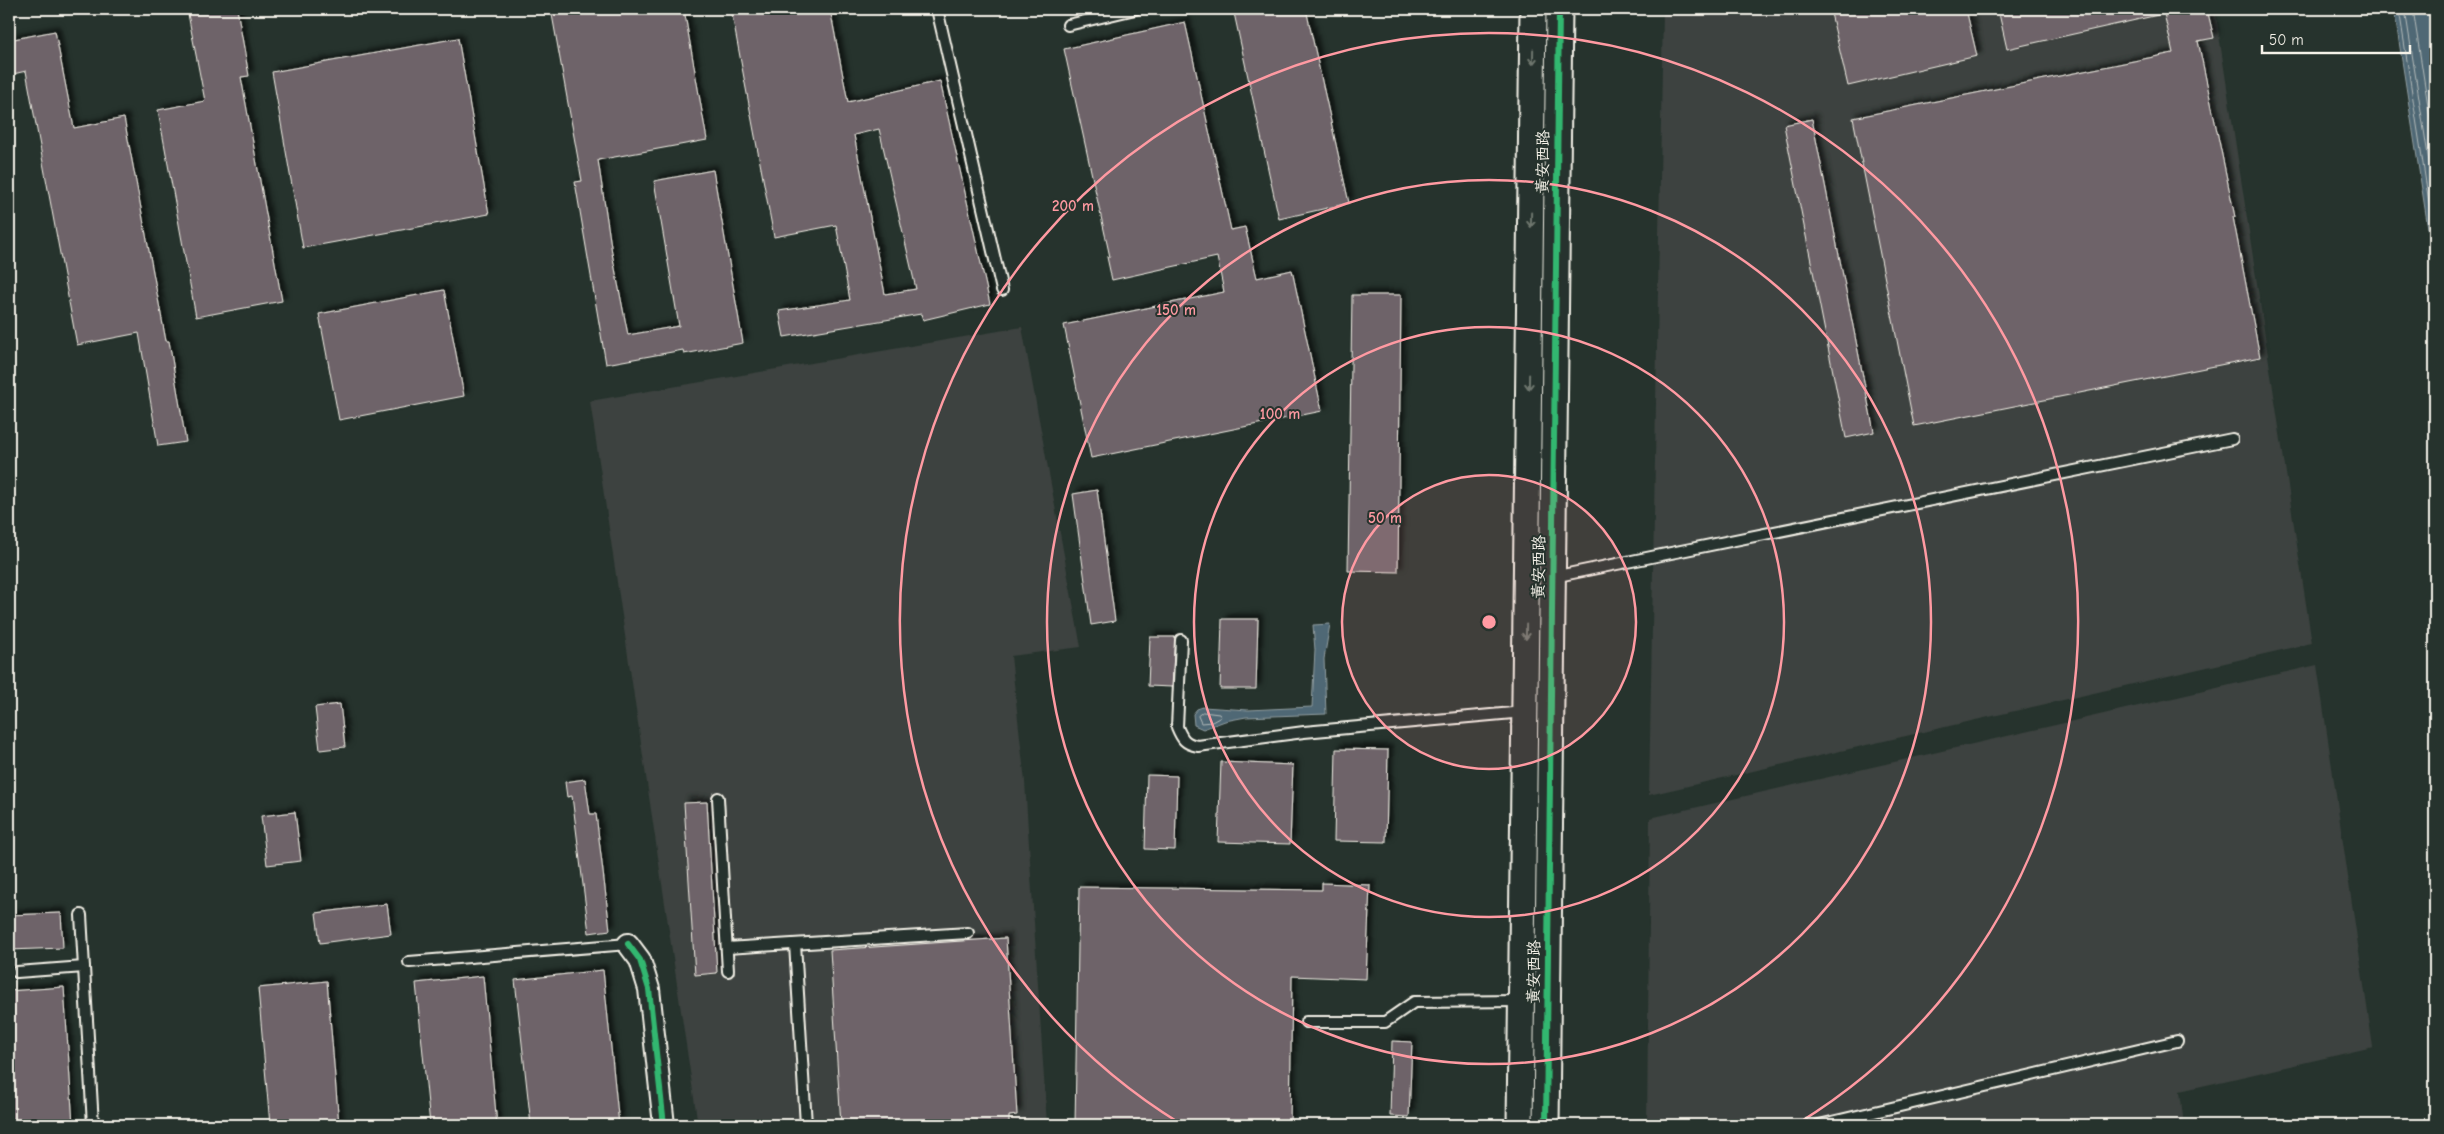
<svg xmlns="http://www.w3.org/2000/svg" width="2444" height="1134" viewBox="0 0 2444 1134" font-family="'Comic Neue','LXGW WenKai TC',sans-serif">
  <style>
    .built { fill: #3c423f }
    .water { fill: #506874; stroke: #929fa2 }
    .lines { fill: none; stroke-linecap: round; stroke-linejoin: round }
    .shore { stroke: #b2baba; stroke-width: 1 }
    .building { fill: #6e6469; stroke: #f4f1e8; fill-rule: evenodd; filter: url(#shadow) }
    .service-casing { stroke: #f4f1e8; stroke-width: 14 }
    .minor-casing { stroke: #f4f1e8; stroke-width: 24 }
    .tertiary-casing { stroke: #f4f1e8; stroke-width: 29 }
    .service { stroke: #26332d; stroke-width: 10 }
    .minor { stroke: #26332d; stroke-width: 20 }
    .tertiary { stroke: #26332d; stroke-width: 25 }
    .cycleway-casing { stroke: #26332d; stroke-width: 9 }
    .cycleway { stroke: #33b770; stroke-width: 6 }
    .oneway { stroke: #6e766e }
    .ring { fill: none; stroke: #ff9aa2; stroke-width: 2.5 }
    .labels { text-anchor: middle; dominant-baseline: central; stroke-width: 4; stroke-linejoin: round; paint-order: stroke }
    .street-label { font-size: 16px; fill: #f4f1e8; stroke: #26332d }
    .centre { fill: #ff9aa2; stroke: #26332d; stroke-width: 2.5 }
    .ring-label { font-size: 15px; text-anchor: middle; font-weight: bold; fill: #ff9aa2; stroke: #26332d; stroke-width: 4; stroke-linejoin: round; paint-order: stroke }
  </style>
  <defs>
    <filter id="shadow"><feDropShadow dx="4.5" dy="-4.5" stdDeviation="2.5" flood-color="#0009"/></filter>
  </defs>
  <rect width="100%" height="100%" fill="#26332d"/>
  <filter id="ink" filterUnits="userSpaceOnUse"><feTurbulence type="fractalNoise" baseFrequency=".02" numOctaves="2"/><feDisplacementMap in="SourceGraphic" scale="10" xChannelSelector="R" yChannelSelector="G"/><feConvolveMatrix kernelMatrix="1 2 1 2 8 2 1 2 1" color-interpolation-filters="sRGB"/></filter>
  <g filter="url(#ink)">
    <g class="built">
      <path d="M1663,9H2215L2312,643L1649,795Z"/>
      <path d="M1022,327L1081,647L1011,656L1025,782L1047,1125H698L590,401Z"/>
      <path d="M2317,665L2373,1047L2180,1091L2184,1125H1647L1650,818Z"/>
    </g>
    <g class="water">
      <path d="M2394,9H2435V273Z"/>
      <path d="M1330,624L1324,659L1326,714L1246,717L1225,721L1203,729L1194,725L1193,714L1197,709L1203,707L1248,710L1312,707L1315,650L1313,625Z"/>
    </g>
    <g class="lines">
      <g class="shore">
        <path d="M2399,9L2435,241"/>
        <path d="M2405,9L2435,200"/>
        <path d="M2413,9L2435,151"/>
        <path d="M1203,712L1219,714L1221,717L1212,722L1201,723L1198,716Z"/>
      </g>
    </g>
    <g class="building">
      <path d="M187,9H237L249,76L241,77L282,301L196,317L158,110L205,101Z"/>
      <path d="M551,9H684L707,140L598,160L612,253L628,335L679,326L654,181L713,170L743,343L684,354L683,350L606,364L575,182L582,181Z"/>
      <path d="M731,9H830L848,102L940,81L990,304L923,320L921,314L784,337L779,311L850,300L836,225L774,237ZM879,129L916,289L885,294L854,135Z"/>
      <path d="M1251,9H1306L1349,203L1279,219L1234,13Z"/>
      <path d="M1830,9H1966L1977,56L1848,86Z"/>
      <path d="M1998,9H2158V15L2007,49Z"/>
      <path d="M2163,9H2207L2214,38L2198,41L2235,217H2233L2260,357L1914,426L1853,118L2173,53Z"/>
      <path d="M1185,22L1231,230L1245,227L1257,278L1292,270L1322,411L1091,458L1064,325L1224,292L1217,257L1112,280L1107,257H1110L1064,49Z"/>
      <path d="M55,31L74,128L124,118L166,341H169L186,442L158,446L139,333L77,345L26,71L9,75V40Z"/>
      <path d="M458,38L489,214L303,248L272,72Z"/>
      <path d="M1812,119L1874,432L1846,438L1784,125Z"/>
      <path d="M444,290L464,396L339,420L319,314Z"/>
      <path d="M1352,295H1401L1398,572L1348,571Z"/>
      <path d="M1097,490L1115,621L1091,625L1073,494Z"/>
      <path d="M1222,619H1258L1256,689H1220Z"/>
      <path d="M1150,637H1175L1172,687L1148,686Z"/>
      <path d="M340,704L345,747L320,750L315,707Z"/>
      <path d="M1336,749L1388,750L1386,842L1334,841Z"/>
      <path d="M1221,762L1293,765L1290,844L1218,842Z"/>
      <path d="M1147,775L1177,776L1175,850L1145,849Z"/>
      <path d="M585,779L590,814H596L610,930L589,933L572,796L567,797L565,782Z"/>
      <path d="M707,802L717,973L695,975L684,803Z"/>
      <path d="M295,812L301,861L267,865L261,816Z"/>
      <path d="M1322,883L1370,885L1366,979L1292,976L1290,1125H1075L1079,887L1322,890Z"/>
      <path d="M387,904L391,934L320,943L316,913Z"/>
      <path d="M61,913L63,948L9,950V915Z"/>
      <path d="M1006,938L1017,1115L1009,1116V1125H841L830,950Z"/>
      <path d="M603,970L619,1125H531L515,980Z"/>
      <path d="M483,976L497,1125H430L416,983Z"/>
      <path d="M327,981L339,1125H270L258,988Z"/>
      <path d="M64,987L73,1125H9V991Z"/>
      <path d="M1392,1041L1412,1042L1409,1117L1390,1116Z"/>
    </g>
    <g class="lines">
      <g class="service-casing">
        <g id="service">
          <path d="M937,9L1002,290"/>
          <path d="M1068,25L1135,9"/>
          <path d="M1553,577L2232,439"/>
          <path d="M1181,640L1177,727C1182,739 1185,744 1198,746L1304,732L1524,712"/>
          <path d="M718,798L728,971"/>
          <path d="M81,915L93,1125"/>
          <path d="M795,944L806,1125"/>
          <path d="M727,948L968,933"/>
          <path d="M409,962L628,944"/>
          <path d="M17,972L84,967"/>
          <path d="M1306,1022H1385L1414,1002L1521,1001"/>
          <path d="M1819,1125L2177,1041"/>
        </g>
      </g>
      <g class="minor-casing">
        <path id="minor" d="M628,944L640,960L649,989L664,1125"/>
      </g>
      <g class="tertiary-casing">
        <g id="tertiary">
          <path d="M1520,1125L1533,9"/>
          <path d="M1546,1125L1559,9"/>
        </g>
      </g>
      <use href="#service" class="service"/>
      <use href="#minor" class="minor"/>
      <use href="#tertiary" class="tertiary"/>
      <g class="cycleway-casing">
        <g id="cycleway">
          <path d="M628,944L640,960L649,989L664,1125"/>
          <path d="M1546,1125L1559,9"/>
        </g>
      </g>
      <use href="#cycleway" class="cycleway"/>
    </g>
    <defs><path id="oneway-shaft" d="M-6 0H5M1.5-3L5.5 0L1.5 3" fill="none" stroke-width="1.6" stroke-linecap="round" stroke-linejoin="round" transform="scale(1.25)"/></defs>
    <g class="oneway">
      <use href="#oneway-shaft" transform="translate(1533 57) rotate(91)"/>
      <use href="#oneway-shaft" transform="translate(1531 220) rotate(91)"/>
      <use href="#oneway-shaft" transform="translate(1529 382) rotate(91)"/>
      <use href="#oneway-shaft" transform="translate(1526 632) rotate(91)"/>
    </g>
  </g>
  <circle cx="1489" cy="622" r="147" fill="#ff9aa2" fill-opacity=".12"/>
  <g class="ring">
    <circle cx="1489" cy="622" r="147"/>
    <circle cx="1489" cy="622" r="295"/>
    <circle cx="1489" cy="622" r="442"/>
    <path d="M1181 1124A589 589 0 1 1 1797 1124"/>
  </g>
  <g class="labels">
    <g class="street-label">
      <text transform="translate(1543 162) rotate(-89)">黄安西路</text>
      <text transform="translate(1539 567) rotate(-89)">黄安西路</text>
      <text transform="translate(1534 972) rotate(-89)">黄安西路</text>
    </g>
  </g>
  <circle cx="1489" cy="622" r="8" class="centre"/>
  <g class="ring-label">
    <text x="1073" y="211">200 m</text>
    <text x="1176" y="315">150 m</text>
    <text x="1280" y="419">100 m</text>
    <text x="1385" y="523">50 m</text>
  </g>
  <rect width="2444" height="1134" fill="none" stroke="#26332d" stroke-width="30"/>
  <rect x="15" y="15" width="2414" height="1104" fill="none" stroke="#f4f1e8" stroke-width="2" filter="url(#ink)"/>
  <path d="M2262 45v8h148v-8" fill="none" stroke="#f4f1e8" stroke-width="2.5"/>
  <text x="2269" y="45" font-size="15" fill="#f4f1e8" stroke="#26332d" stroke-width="4" paint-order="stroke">50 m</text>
</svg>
